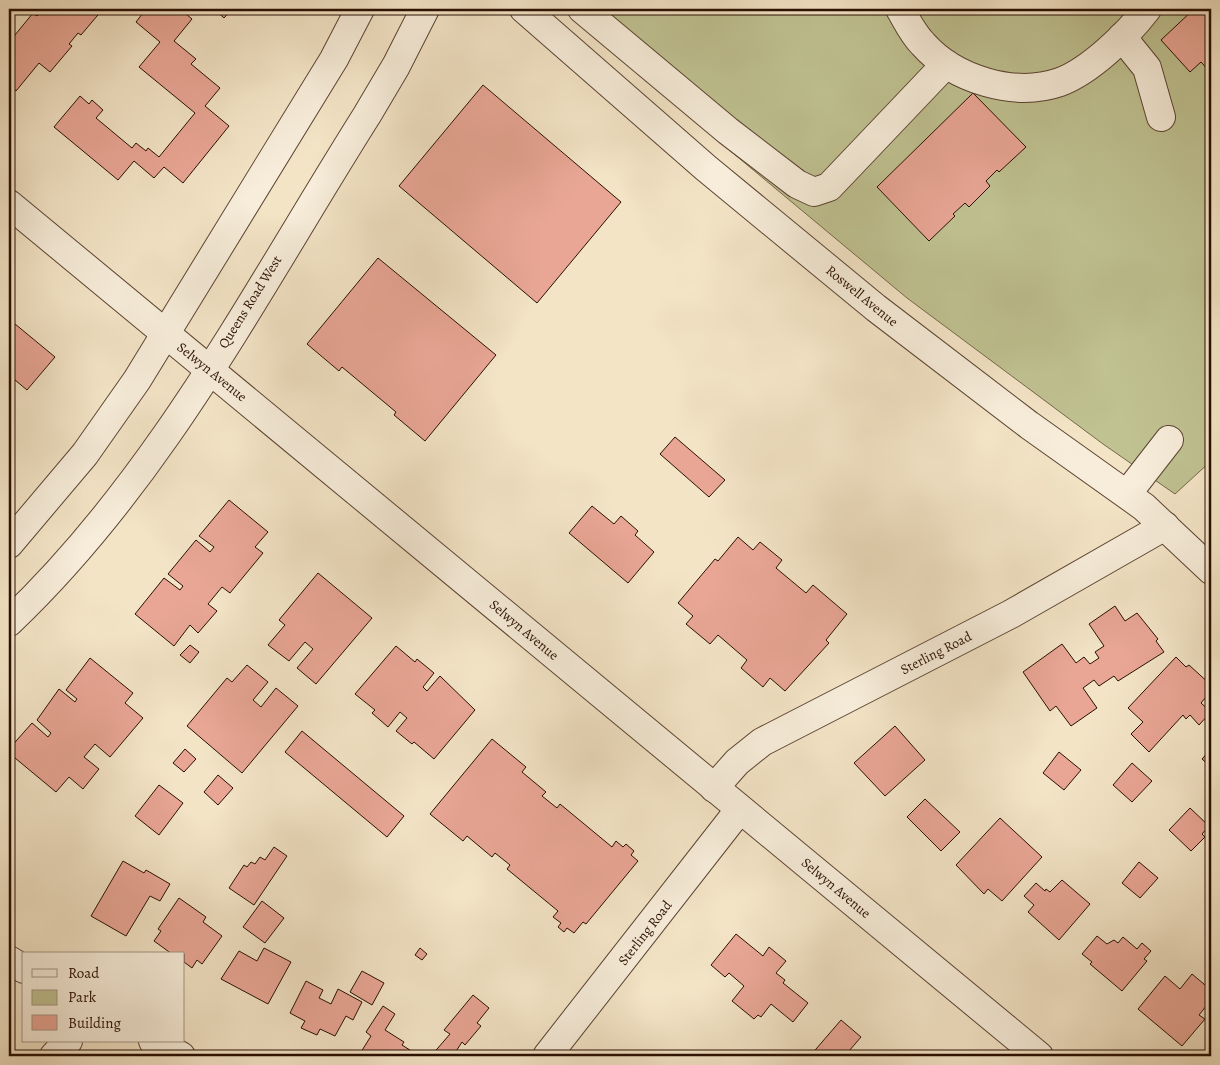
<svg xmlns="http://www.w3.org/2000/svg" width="1220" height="1065" viewBox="0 0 1220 1065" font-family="Alegreya,serif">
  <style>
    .green { fill: #c0c292; stroke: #74684a }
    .building { fill: #e9a695; stroke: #290f02 }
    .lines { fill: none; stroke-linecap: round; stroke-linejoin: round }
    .minor-casing { stroke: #5c4433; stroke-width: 30 }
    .minor { stroke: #f7edda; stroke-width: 28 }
    .labels { text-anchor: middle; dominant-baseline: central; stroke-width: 4.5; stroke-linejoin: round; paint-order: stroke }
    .street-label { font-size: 14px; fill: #290f02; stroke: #f7edda }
  </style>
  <rect width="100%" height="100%" fill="#f3e4c6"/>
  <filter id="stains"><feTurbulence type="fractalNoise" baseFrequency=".004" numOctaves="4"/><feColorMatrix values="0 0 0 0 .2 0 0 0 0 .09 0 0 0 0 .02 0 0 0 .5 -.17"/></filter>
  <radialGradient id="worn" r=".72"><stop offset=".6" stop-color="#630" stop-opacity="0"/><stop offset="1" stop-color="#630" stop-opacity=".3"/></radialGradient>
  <path class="green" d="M569,9H1211V461L1175,494L1103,444L907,298L662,94Z"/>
  <g class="building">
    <path d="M43,9H103L81,35L78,33L69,44L72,46L50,72L39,63L16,91L9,85V30L15,35L33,13L37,16Z"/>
    <path d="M146,9H180L192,19L174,41L196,59L191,64L220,88L205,106L229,126L183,183L164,167L154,178L134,161L118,180L54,127L80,96L89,104L92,100L103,110L96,118L132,148L136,143L146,151L148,148L159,157L195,113L139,67L160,42L136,22Z"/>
    <path d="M214,9H232L224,18Z"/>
    <path d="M1194,9H1211V73L1201,62L1190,72L1161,40Z"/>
    <path d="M483,85L621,202L537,303L399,186Z"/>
    <path d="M973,93L1026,147L999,172L997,170L986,181L990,186L969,207L965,203L953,214L955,216L929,241L877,187Z"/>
    <path d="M378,258L496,355L425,441L394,415L396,412L342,367L339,371L307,344Z"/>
    <path d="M9,319L55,357L27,390L9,375Z"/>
    <path d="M675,437L725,480L709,497L660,454Z"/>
    <path d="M229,500L268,532L255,547L263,553L230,593L222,587L208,604L217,611L198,633L190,625L174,646L135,614L164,578L180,590L183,586L168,574L196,540L210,552L214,547L199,536Z"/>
    <path d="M592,506L614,524L621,516L638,531L635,535L654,552L628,583L569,533Z"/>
    <path d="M738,537L753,550L760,542L782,560L776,568L806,593L813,585L847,614L826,640L829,643L785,691L770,678L763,687L741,668L747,660L718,635L710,644L686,624L693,616L678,603L715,559L718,561Z"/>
    <path d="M318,573L372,618L316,684L297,668L313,649L305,642L289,661L268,645L285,625L279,620Z"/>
    <path d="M1115,606L1125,621L1137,613L1158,639L1156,641L1164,652L1118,681L1114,676L1099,686L1094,680L1083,688L1097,708L1071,726L1056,706L1050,711L1023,672L1062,644L1076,663L1084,657L1090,664L1099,658L1095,652L1104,646L1089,624Z"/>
    <path d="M190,645L199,652L190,663L180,655Z"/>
    <path d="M396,646L415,662L417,659L434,673L423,687L427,691L440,676L475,710L434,759L414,742L412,744L396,731L407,718L400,712L388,727L372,713L375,710L355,694Z"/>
    <path d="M1176,657L1186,667L1189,665L1211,685V691L1201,703L1211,712L1199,725L1190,715L1186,719L1183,715L1149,752L1131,734L1143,722L1128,708Z"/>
    <path d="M90,658L133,693L125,703L143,718L110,757L95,744L84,757L99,769L83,789L69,777L56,792L9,753V749L32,723L48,737L51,733L37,720L59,689L75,702L77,699L66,690Z"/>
    <path d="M247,665L268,682L253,700L261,707L276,688L298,706L242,773L187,726L227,678L232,682Z"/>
    <path d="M895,726L925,760L885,796L854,763Z"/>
    <path d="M302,731L404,816L387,837L285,752Z"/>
    <path d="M492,739L526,767L522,772L546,792L542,796L557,808L560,804L612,847L616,841L623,847L626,844L634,851L631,855L638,861L586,924L583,922L574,933L567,928L564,932L558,927L561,923L553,917L558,911L507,869L510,865L495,853L492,857L467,836L463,841L430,814Z"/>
    <path d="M185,749L196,759L184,772L173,763Z"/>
    <path d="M1211,749V773L1210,774L1205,769L1209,765L1202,759Z"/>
    <path d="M1059,752L1081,770L1064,790L1043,773Z"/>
    <path d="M1132,763L1152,781L1132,802L1113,785Z"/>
    <path d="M218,775L233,788L218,805L204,792Z"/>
    <path d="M159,785L183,803L159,835L135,816Z"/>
    <path d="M925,799L960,832L941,851L907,817Z"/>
    <path d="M1190,808L1209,826L1202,834L1205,837L1191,851L1169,830Z"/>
    <path d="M1000,818L1042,857L1002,901L988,889L984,894L956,865Z"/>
    <path d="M274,847L287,856L254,905L229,888L244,865L247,867L251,862L255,864L260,857L265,860Z"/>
    <path d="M123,861L144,873L146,870L170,884L160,901L150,896L126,936L91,916Z"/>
    <path d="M1139,862L1158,878L1140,898L1122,883Z"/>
    <path d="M1062,880L1090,904L1059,940L1028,912L1034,905L1024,896L1036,883L1045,891L1046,889L1050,892Z"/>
    <path d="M179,898L206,917L203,922L222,936L202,964L197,960L192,968L184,962V954H172L154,941L161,931L158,929Z"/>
    <path d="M262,901L284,918L265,943L243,927Z"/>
    <path d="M736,934L763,956L769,947L786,961L776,973L785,980L783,983L808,1003L793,1022L771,1004L761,1017L758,1015L754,1019L732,1001L744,986L729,973L725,977L711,965Z"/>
    <path d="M1097,936L1107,944L1114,940L1118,943L1123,937L1137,949L1142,943L1151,951L1144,959L1147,961L1122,991L1090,964L1092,962L1082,954Z"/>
    <path d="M264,948L291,962L268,1004L221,979L239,951L257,961Z"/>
    <path d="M420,948L427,954L422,960L415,955Z"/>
    <path d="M362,971L384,983L372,1005L350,992Z"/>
    <path d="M1192,974L1211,990V1000L1199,1015L1205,1019L1182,1046L1138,1009L1165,976L1180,989Z"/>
    <path d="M306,981L323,990L319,998L331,1004L338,989L362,1002L353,1020L346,1016L335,1036L320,1029L317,1035L301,1028L305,1021L290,1013Z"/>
    <path d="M473,995L489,1008L477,1023L481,1026L465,1045L462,1042L453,1056H431L450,1034L444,1030Z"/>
    <path d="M383,1006L395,1014L385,1030L404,1042L402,1045L413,1052L410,1056H366L361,1052L371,1036L366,1032Z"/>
    <path d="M841,1020L861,1037L849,1051L855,1056H810Z"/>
  </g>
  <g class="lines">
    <g class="minor-casing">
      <g id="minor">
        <path d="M524,9L706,168L876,308L1029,425L1144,507L1211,570"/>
        <path d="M582,9L728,131L797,184L814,192L829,187L946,64"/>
        <path d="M900,9C907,21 913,34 923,44C954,79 1014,98 1060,82C1090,71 1128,34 1147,9"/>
        <path d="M1122,37L1147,68L1161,117"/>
        <path d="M9,204L1039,1056"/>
        <path d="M1127,494L1169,440"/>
        <path d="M9,544L85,454L137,380L334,59L360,9"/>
        <path d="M9,622C160,479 257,289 367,115L396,66L425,9"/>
        <path d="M714,788L737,762L762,742L1011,614L1165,526"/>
        <path d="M9,960L24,969"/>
        <path d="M153,1041L181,1056"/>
        <path d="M54,1056L68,1041"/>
        <path d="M547,1056L740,809"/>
      </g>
    </g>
    <use href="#minor" class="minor"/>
  </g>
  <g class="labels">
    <g class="street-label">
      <text transform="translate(862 296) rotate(39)">Roswell Avenue</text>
      <text transform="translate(250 302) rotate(-58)">Queens Road West</text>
      <text transform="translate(212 372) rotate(39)">Selwyn Avenue</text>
      <text transform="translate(524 630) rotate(40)">Selwyn Avenue</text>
      <text transform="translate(936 653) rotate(-27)">Sterling Road</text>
      <text transform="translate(836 888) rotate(40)">Selwyn Avenue</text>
      <text transform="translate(645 933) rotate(-52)">Sterling Road</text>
    </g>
  </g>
  <rect width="1220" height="1065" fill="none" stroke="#f3e4c6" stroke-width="30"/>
  <rect x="10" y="10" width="1200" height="1045" fill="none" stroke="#290f02" stroke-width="2.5"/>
  <rect x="15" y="15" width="1190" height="1035" fill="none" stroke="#290f02"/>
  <rect x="22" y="952" width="162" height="90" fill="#f7edda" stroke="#a59484"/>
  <rect x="32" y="969" width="25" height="8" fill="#f7edda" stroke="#a59484"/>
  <text x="68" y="978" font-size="15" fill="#290f02">Road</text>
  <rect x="32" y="990" width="25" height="15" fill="#c0c292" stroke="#a59484"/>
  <text x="68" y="1002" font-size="15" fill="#290f02">Park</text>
  <rect x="32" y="1015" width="25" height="15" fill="#e9a695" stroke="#a59484"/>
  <text x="68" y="1028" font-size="15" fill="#290f02">Building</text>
  <rect width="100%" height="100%" filter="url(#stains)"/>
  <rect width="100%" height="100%" fill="url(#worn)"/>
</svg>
